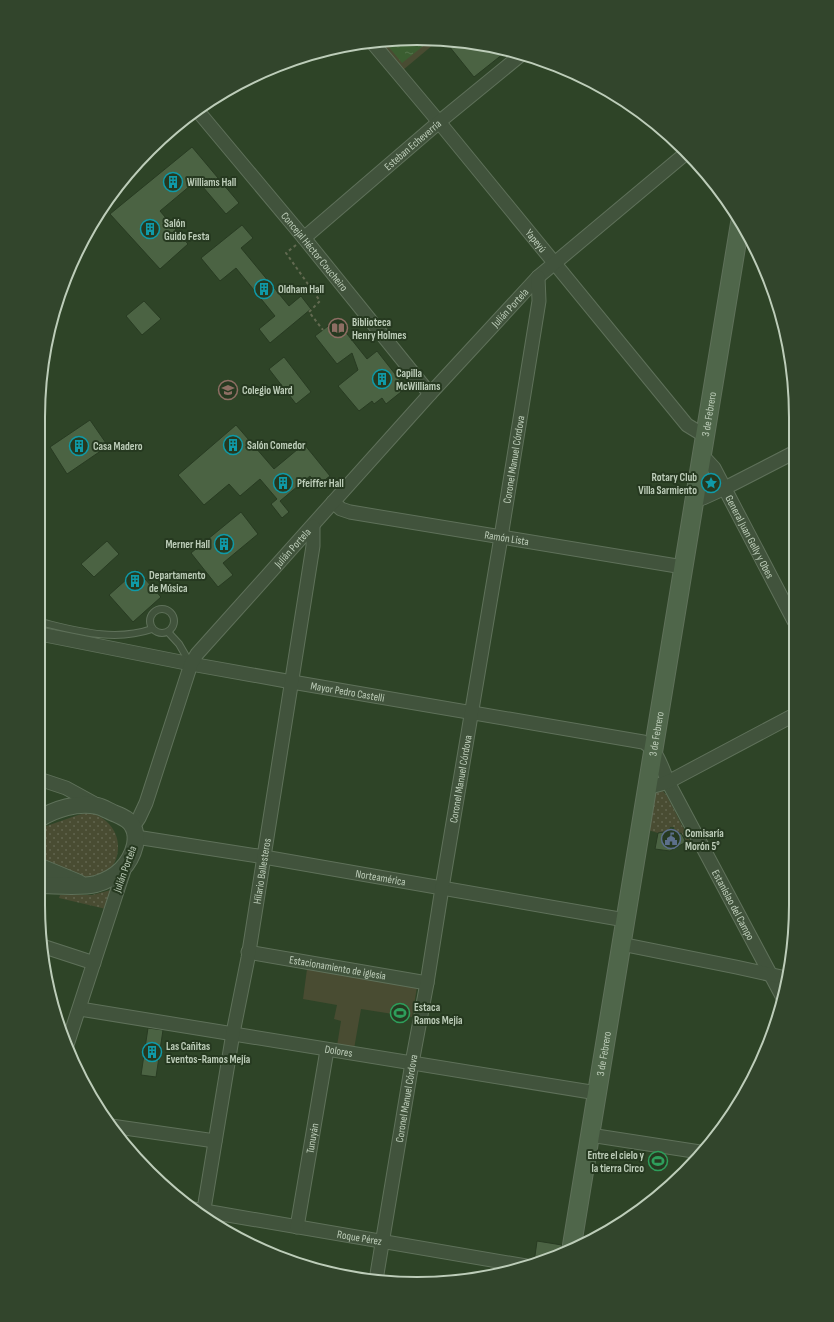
<svg xmlns="http://www.w3.org/2000/svg" width="834" height="1322" viewBox="0 0 834 1322" font-family="'Sofia Sans Condensed',sans-serif">
  <style>
    .green { fill: #494c32 }
    .park { fill: url(#park-dots) }
    .water { fill: url(#water-ripples) }
    .building { fill: #4b6343; stroke: #283b22 }
    .lines { fill: none; stroke-linecap: round; stroke-linejoin: round }
    .service-casing { stroke: #5f715a; stroke-width: 8 }
    .minor-casing { stroke: #5f715a; stroke-width: 15 }
    .tertiary-casing { stroke: #5f715a; stroke-width: 18 }
    .secondary-casing { stroke: #5f715a; stroke-width: 20 }
    .path { stroke: #626a51; stroke-width: 2; stroke-dasharray: 3 3; stroke-linecap: butt }
    .service { stroke: #41533c; stroke-width: 6 }
    .minor { stroke: #41533c; stroke-width: 13 }
    .tertiary { stroke: #41533c; stroke-width: 16 }
    .secondary { stroke: #4f664a; stroke-width: 18 }
    .labels { text-anchor: middle; dominant-baseline: central; stroke-width: 4; stroke-linejoin: round; paint-order: stroke }
    .street-label { font-size: 11px; fill: #bdcdb9; stroke: #263920 }
    .poi-label { font-size: 11px; font-weight: bold; fill: #bdcdb9; stroke: #263920; text-anchor: start }
    .rim { fill: none; stroke: #bdcdb9; stroke-width: 2 }
  </style>
  <defs>
    <pattern id="park-dots" width="8" height="8" patternUnits="userSpaceOnUse"><rect width="8" height="8" fill="#494c32"/><path d="M2 2h.1M6 6h.1" fill="none" stroke="#61654e" stroke-width="1.8" stroke-linecap="round"/></pattern>
    <pattern id="water-ripples" width="26" height="14" patternUnits="userSpaceOnUse"><rect width="26" height="14" fill="#3b5e31"/><path d="M2 4q2-2 4 0t4 0M15 11q2-2 4 0t4 0" fill="none" stroke="#55744d"/></pattern>
  </defs>
  <rect width="100%" height="100%" fill="#2e4427"/>
  <g class="green">
    <path d="M440,39L403,70L379,41Z"/>
    <path d="M307,969L417,987L412,1017L361,1009L354,1049L337,1046L341,1021L334,1019L337,1005L303,999Z"/>
  </g>
  <g class="park">
    <path d="M712,473L718,484L716,489L705,491L707,475Z"/>
    <path d="M660,791H663L667,796L690,841L686,842L681,833L675,836L674,827H670L669,831L658,833L648,830L652,795L656,792Z"/>
    <path d="M90,812C100,816 109,821 114,831C123,847 117,872 97,877C83,881 53,866 38,860V829L78,815Z"/>
    <path d="M111,890L106,909L59,898L60,895H92Z"/>
  </g>
  <path class="water" d="M432,39L402,63L384,41Z"/>
  <g class="building">
    <path d="M455,41L508,50L474,77L449,46Z"/>
    <path d="M192,147L239,203L226,214L197,180L160,211L188,244L160,269L110,214Z"/>
    <path d="M242,225L253,238L241,248L289,306L301,296L311,309L270,343L259,329L275,316L236,268L220,281L201,258Z"/>
    <path d="M144,301L161,319L142,335L126,316Z"/>
    <path d="M336,320L367,359L377,351L406,388L386,404L382,398L374,404L372,401L359,411L338,386L358,370L352,353L337,364L315,336Z"/>
    <path d="M284,357L311,392L296,404L269,369Z"/>
    <path d="M90,420L108,446L67,474L50,447Z"/>
    <path d="M236,425L274,469L304,444L330,476L317,486L310,476L280,501L289,512L282,518L271,504L277,499L260,479L240,496L229,484L204,505L178,475Z"/>
    <path d="M241,512L258,534L223,563L233,575L218,587L191,553Z"/>
    <path d="M107,541L119,554L94,577L81,564Z"/>
    <path d="M137,570L161,597L133,622L109,595Z"/>
    <path d="M675,830V836L681,833L686,842L670,851L655,849L658,833Z"/>
    <path d="M148,1028L163,1030L156,1077L141,1075Z"/>
    <path d="M537,1241L562,1245L563,1250L534,1263Z"/>
  </g>
  <g class="lines">
    <g class="service-casing">
      <g id="service">
        <circle cx="162" cy="621" r="12"/>
        <path d="M40,622C78,631 114,642 152,629"/>
        <path d="M168,632L179,644L190,663"/>
      </g>
    </g>
    <g class="minor-casing">
      <g id="minor">
        <path id="s1" d="M371,41L439,122L687,425L705,436"/>
        <path id="s2" d="M197,110L304,238L430,394"/>
        <path id="s3" d="M304,238L439,122L522,54"/>
        <path id="s4" d="M702,455L714,468L794,621"/>
        <path d="M694,501L703,498L725,488L795,452"/>
        <path id="s5" d="M333,502L341,509L350,512L683,567"/>
        <path id="s6" d="M40,634L191,664L292,682L643,742C657,749 662,768 668,782L782,996"/>
        <path d="M39,779L66,788L97,805"/>
        <path d="M647,788L668,782L794,715"/>
        <path id="s7" d="M133,827L139,818L146,803L191,664L197,654L430,394L538,277L685,154"/>
        <path id="s8" d="M136,837L264,857L625,920"/>
        <path d="M621,944L736,967L786,978"/>
        <path d="M45,947L94,963"/>
        <path id="s9" d="M248,952L427,983"/>
        <path id="s10" d="M80,1009C252,1036 424,1065 597,1093"/>
        <path d="M67,1045L125,867"/>
        <path d="M111,1126L215,1141"/>
        <path d="M590,1135L700,1152"/>
        <path id="s11" d="M193,1209L526,1266"/>
        <path id="s12" d="M203,1215L233,1033L248,958L313,546V526"/>
        <path id="s13" d="M297,1227L327,1050"/>
        <path id="s14" d="M376,1280L412,1063L427,983L442,888L501,537L539,301L538,277"/>
      </g>
    </g>
    <g class="tertiary-casing">
      <g id="tertiary">
        <path d="M38,866L79,883"/>
        <path d="M38,885C55,885 80,888 96,884C116,878 130,865 135,845C136,839 136,832 133,827C130,820 123,817 116,814C110,812 103,807 97,806C77,802 55,809 39,819"/>
      </g>
    </g>
    <g class="secondary-casing">
      <g id="secondary">
        <path id="s15" d="M572,1245L740,223"/>
      </g>
    </g>
    <path class="path" d="M296,245L286,253L320,301L309,312L323,330"/>
    <use href="#service" class="service"/>
    <use href="#minor" class="minor"/>
    <use href="#tertiary" class="tertiary"/>
    <use href="#secondary" class="secondary"/>
  </g>
  <defs>
    <g id="building-ring" transform="scale(1)"><circle r="9.5" fill="#263920" stroke="#0f9aa8" stroke-width="1.5"/><path d="M-4-6H4V6H1V3H-1V6H-4ZM-2.5-4.3h1.7v1.8h-1.7ZM.8-4.3h1.7v1.8H.8ZM-2.5-1h1.7V.8h-1.7ZM.8-1h1.7V.8H.8Z" fill="#0f9aa8"/></g>
    <g id="library-ring" transform="scale(1)"><circle r="9.5" fill="#263920" stroke="#8d6e63" stroke-width="1.5"/><path d="M-6-4Q-3-5.5-.7-3.5V5Q-3 3-6 4ZM6-4Q3-5.5 .7-3.5V5Q3 3 6 4Z" fill="#8d6e63"/></g>
    <g id="school-ring" transform="scale(1)"><circle r="9.5" fill="#263920" stroke="#8d6e63" stroke-width="1.5"/><path d="M0-5L7-2L0 1L-7-2ZM-4 1L0 2.5L4 1V4Q0 6-4 4Z" fill="#8d6e63"/></g>
    <g id="sight-ring" transform="scale(1)"><circle r="9.5" fill="#263920" stroke="#0f9aa8" stroke-width="1.5"/><path d="M0-6L1.8-2.2L6-1.7L2.9 1.2L3.7 5.4L0 3.3L-3.7 5.4L-2.9 1.2L-6-1.7L-1.8-2.2Z" fill="#0f9aa8"/></g>
    <g id="civic-ring" transform="scale(1)"><circle r="9.5" fill="#263920" stroke="#5c6f8a" stroke-width="1.5"/><path d="M-.6-6.5H3V-4.5H.6V-3L4-1V1h2V6H-6V1h2V-1L-.6-3ZM-1.2 2.5V6h2.4V2.5Z" fill="#5c6f8a"/></g>
    <g id="stadium-ring" transform="scale(1)"><circle r="9.5" fill="#263920" stroke="#2e9e5b" stroke-width="1.5"/><path d="M0-5a6.5 5 0 1 0 0 10a6.5 5 0 1 0 0-10ZM-3.5-1.8h7v3.6h-7Z" fill="#2e9e5b"/></g>
  </defs>
  <g fill-rule="evenodd">
    <use href="#building-ring" x="173" y="182"/>
    <use href="#building-ring" x="150" y="229"/>
    <use href="#building-ring" x="264" y="289"/>
    <use href="#library-ring" x="338" y="328"/>
    <use href="#building-ring" x="382" y="379"/>
    <use href="#school-ring" x="228" y="390"/>
    <use href="#building-ring" x="233" y="445"/>
    <use href="#building-ring" x="79" y="446"/>
    <use href="#building-ring" x="283" y="483"/>
    <use href="#sight-ring" x="711" y="483"/>
    <use href="#building-ring" x="224" y="544"/>
    <use href="#building-ring" x="135" y="581"/>
    <use href="#civic-ring" x="671" y="839"/>
    <use href="#stadium-ring" x="400" y="1013"/>
    <use href="#building-ring" x="152" y="1052"/>
    <use href="#stadium-ring" x="658" y="1161"/>
  </g>
  <g class="labels">
    <g class="street-label">
      <text stroke="none"><textPath href="#s3" startOffset="143">Esteban Echeverría</textPath></text>
      <text stroke="none"><textPath href="#s1" startOffset="259">Yapeyú</textPath></text>
      <text stroke="none"><textPath href="#s2" startOffset="184">Concejal Héctor Coucheiro</textPath></text>
      <text stroke="none"><textPath href="#s7" startOffset="652">Julián Portela</textPath></text>
      <text stroke="none"><textPath href="#s15" startOffset="842">3 de Febrero</textPath></text>
      <text stroke="none"><textPath href="#s14" startOffset="832">Coronel Manuel Córdova</textPath></text>
      <text stroke="none"><textPath href="#s4" startOffset="95">General Juan Gelly y Obes</textPath></text>
      <text stroke="none"><textPath href="#s5" startOffset="179">Ramón Lista</textPath></text>
      <text stroke="none"><textPath href="#s7" startOffset="328">Julián Portela</textPath></text>
      <text stroke="none"><textPath href="#s6" startOffset="313">Mayor Pedro Castelli</textPath></text>
      <text stroke="none"><textPath href="#s15" startOffset="518">3 de Febrero</textPath></text>
      <text stroke="none"><textPath href="#s14" startOffset="508">Coronel Manuel Córdova</textPath></text>
      <text transform="translate(125 869) rotate(-70)">Julián Portela</text>
      <text stroke="none"><textPath href="#s12" startOffset="349">Hilario Ballesteros</textPath></text>
      <text stroke="none"><textPath href="#s8" startOffset="248">Norteamérica</textPath></text>
      <text stroke="none"><textPath href="#s6" startOffset="800">Estanislao del Campo</textPath></text>
      <text stroke="none"><textPath href="#s9" startOffset="91">Estacionamiento de iglesia</textPath></text>
      <text stroke="none"><textPath href="#s10" startOffset="262">Dolores</textPath></text>
      <text stroke="none"><textPath href="#s15" startOffset="194">3 de Febrero</textPath></text>
      <text stroke="none"><textPath href="#s14" startOffset="184">Coronel Manuel Córdova</textPath></text>
      <text stroke="none"><textPath href="#s13" startOffset="90">Tunuyán</textPath></text>
      <text stroke="none"><textPath href="#s11" startOffset="169">Roque Pérez</textPath></text>
    </g>
    <g class="poi-label">
      <text x="187" y="182">Williams Hall</text>
      <text x="164" y="223">Salón<tspan x="164" dy="13">Guido Festa</tspan></text>
      <text x="278" y="289">Oldham Hall</text>
      <text x="352" y="322">Biblioteca<tspan x="352" dy="13">Henry Holmes</tspan></text>
      <text x="396" y="373">Capilla<tspan x="396" dy="13">McWilliams</tspan></text>
      <text x="242" y="390">Colegio Ward</text>
      <text x="247" y="445">Salón Comedor</text>
      <text x="93" y="446">Casa Madero</text>
      <text x="697" y="477" text-anchor="end">Rotary Club<tspan x="697" dy="13">Villa Sarmiento</tspan></text>
      <text x="297" y="483">Pfeiffer Hall</text>
      <text x="210" y="544" text-anchor="end">Merner Hall</text>
      <text x="149" y="575">Departamento<tspan x="149" dy="13">de Música</tspan></text>
      <text x="685" y="833">Comisaría<tspan x="685" dy="13">Morón 5°</tspan></text>
      <text x="414" y="1007">Estaca<tspan x="414" dy="13">Ramos Mejía</tspan></text>
      <text x="166" y="1046">Las Cañitas<tspan x="166" dy="13">Eventos-Ramos Mejía</tspan></text>
      <text x="644" y="1155" text-anchor="end">Entre el cielo y<tspan x="644" dy="13">la tierra Circo</tspan></text>
    </g>
  </g>
  <path d="M0 0H834V1322H0ZM417 45H417A372 372 0 0 1 789 417V905A372 372 0 0 1 417 1277H417A372 372 0 0 1 45 905V417A372 372 0 0 1 417 45Z" fill="#32452c" fill-rule="evenodd"/>
  <path class="rim" d="M417 45H417A372 372 0 0 1 789 417V905A372 372 0 0 1 417 1277H417A372 372 0 0 1 45 905V417A372 372 0 0 1 417 45Z"/>
</svg>
